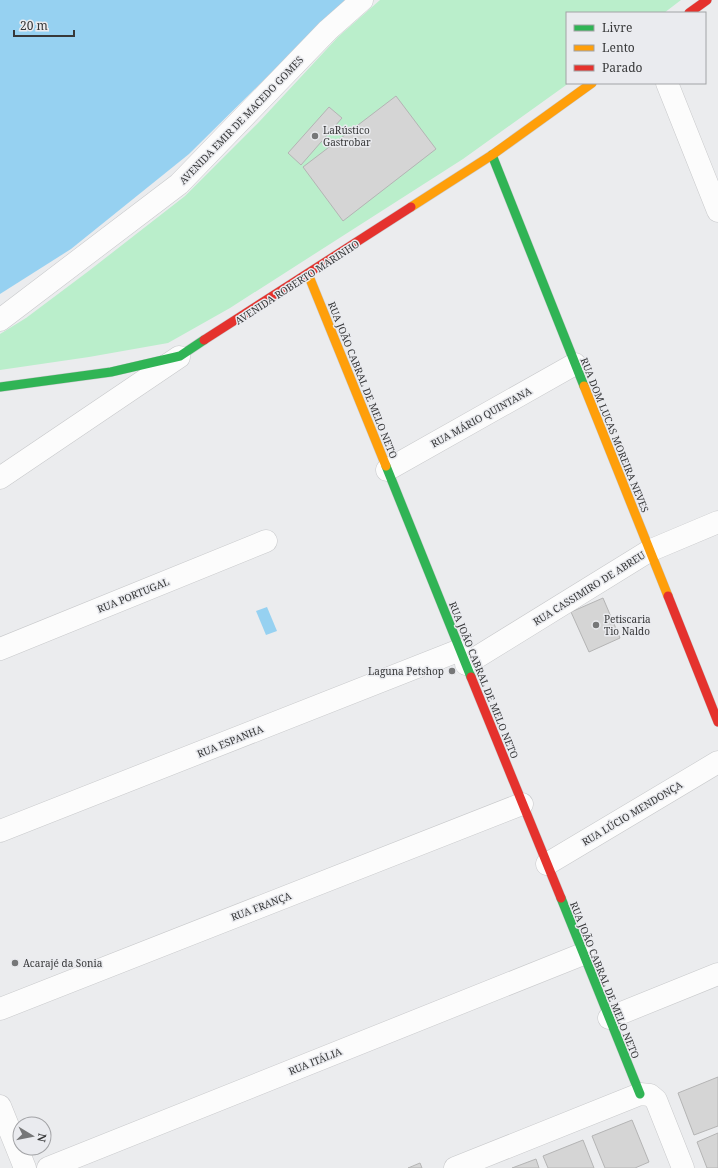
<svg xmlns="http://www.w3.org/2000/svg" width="718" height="1168" viewBox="0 0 718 1168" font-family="'Noto Serif',serif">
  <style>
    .green { fill: #baeecb }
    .water { fill: #96d1f1 }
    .building { fill: #d5d5d5; stroke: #b4b4b4 }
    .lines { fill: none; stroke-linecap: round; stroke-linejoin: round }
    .street-casing { stroke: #c8c9cb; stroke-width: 23 }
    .fast-casing { stroke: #c8c9cb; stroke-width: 10 }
    .slow-casing { stroke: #c8c9cb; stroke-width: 10 }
    .jam-casing { stroke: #c8c9cb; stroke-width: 10 }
    .street { stroke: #fcfcfc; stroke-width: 22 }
    .fast { stroke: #30b455; stroke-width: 9 }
    .slow { stroke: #ff9f0a; stroke-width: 9 }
    .jam { stroke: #e5322d; stroke-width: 9 }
    .poi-dot { fill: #767778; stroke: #eaebef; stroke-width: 1.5 }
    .labels { text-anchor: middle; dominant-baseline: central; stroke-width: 3; stroke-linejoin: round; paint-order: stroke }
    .street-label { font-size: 10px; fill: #373839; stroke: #eaebef }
    .poi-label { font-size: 10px; fill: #373839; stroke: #eaebef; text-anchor: start }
  </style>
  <rect width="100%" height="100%" fill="#ebecee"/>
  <path class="green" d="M380,0H681L664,13H567V83H569L463,159L230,308L168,343L89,357L0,370V334L26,318L90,270L185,196L259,122L338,37Z"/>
  <g class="water">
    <path d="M0,0H345L189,154L71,249L0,294Z"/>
    <path d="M267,607L277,631L266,635L256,611Z"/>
  </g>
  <g class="building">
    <path d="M396,96L436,149L343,221L303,167Z"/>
    <path d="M329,107L342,118L301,165L288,153Z"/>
    <path d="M603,598L620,638L589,652L571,612Z"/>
    <path d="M718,1077V1126L694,1135L678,1093Z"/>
    <path d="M632,1120L649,1162L635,1168H605L592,1136Z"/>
    <path d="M718,1133V1168H707L697,1142Z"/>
    <path d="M583,1140L594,1168H548L543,1156Z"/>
    <path d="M536,1159L539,1168H512Z"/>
    <path d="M420,1163L422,1168H408Z"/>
  </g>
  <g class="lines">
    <g class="street-casing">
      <g id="street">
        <path d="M667,83L718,211"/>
        <path d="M0,320L179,184L328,30L362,0"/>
        <path d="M387,470L575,364"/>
        <path d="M0,478L179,357"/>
        <path d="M0,649L266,541"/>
        <path d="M466,664L649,551L718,522"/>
        <path d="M0,831L460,650"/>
        <path d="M547,864L718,762"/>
        <path d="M0,1009L522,804"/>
        <path d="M609,1018L718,974"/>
        <path d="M0,1106L25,1168"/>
        <path d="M48,1168L583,954"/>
        <path d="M455,1168L640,1094L650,1095L656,1100L683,1168"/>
      </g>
    </g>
    <g class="fast-casing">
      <g id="fast">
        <path d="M492,155L584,386"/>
        <path d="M0,387L111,372L180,356L204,340"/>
        <path d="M386,466L471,677"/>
        <path d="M561,898L640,1094"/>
      </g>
    </g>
    <g class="slow-casing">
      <g id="slow">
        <path d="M411,207L492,155L592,83"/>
        <path d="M308,274L386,466"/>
        <path d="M584,386L668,596"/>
      </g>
    </g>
    <g class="jam-casing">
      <g id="jam">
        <path d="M689,13L707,0"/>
        <path d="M204,340L411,207"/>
        <path d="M668,596L718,722"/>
        <path d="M471,677L561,898"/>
      </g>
    </g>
    <use href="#street" class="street"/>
    <use href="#fast" class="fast"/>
    <use href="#slow" class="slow"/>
    <use href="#jam" class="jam"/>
  </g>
  <g class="poi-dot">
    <circle cx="315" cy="136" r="4"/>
    <circle cx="596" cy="625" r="4"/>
    <circle cx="452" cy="671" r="4"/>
    <circle cx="15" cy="963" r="4"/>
  </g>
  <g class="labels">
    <g class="street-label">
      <text transform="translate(241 120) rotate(-46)">AVENIDA EMIR DE MACEDO GOMES</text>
      <text transform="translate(297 282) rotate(-33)">AVENIDA ROBERTO MARINHO</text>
      <text transform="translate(363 380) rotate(68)">RUA JOÃO CABRAL DE MELO NETO</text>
      <text transform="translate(481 417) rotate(-29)">RUA MÁRIO QUINTANA</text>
      <text transform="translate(615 435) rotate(68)">RUA DOM LUCAS MOREIRA NEVES</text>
      <text transform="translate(589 588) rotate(-32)">RUA CASSIMIRO DE ABREU</text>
      <text transform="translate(133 595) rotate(-22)">RUA PORTUGAL</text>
      <text transform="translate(484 680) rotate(68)">RUA JOÃO CABRAL DE MELO NETO</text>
      <text transform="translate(230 741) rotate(-22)">RUA ESPANHA</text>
      <text transform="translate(632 813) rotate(-31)">RUA LÚCIO MENDONÇA</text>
      <text transform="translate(261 906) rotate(-21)">RUA FRANÇA</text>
      <text transform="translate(605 980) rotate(68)">RUA JOÃO CABRAL DE MELO NETO</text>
      <text transform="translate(315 1061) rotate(-22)">RUA ITÁLIA</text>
    </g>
    <g class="poi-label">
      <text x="323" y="130">LaRústico<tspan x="323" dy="12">Gastrobar</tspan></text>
      <text x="604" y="619">Petiscaria<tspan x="604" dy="12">Tio Naldo</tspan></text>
      <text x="444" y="671" text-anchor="end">Laguna Petshop</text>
      <text x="23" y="963">Acarajé da Sonia</text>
    </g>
  </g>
  <rect x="566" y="12" width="140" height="72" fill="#eaebef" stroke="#a2a3a6"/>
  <rect x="574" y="25" width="20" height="6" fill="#30b455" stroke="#a2a3a6"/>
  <text x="602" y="32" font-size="12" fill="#373839">Livre</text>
  <rect x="574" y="45" width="20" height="6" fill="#ff9f0a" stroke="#a2a3a6"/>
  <text x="602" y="52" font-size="12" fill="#373839">Lento</text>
  <rect x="574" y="65" width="20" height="6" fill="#e5322d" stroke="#a2a3a6"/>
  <text x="602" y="72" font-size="12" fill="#373839">Parado</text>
  <g transform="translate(32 1136) rotate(100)"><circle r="19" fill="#eaebef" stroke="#a2a3a6"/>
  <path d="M0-3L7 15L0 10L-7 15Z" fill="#767778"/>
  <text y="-6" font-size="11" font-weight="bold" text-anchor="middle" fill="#373839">N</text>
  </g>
  <path d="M14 30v6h60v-6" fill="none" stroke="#373839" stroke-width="2"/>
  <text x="20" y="30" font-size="12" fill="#373839" stroke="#eaebef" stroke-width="3" paint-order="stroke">20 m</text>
</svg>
